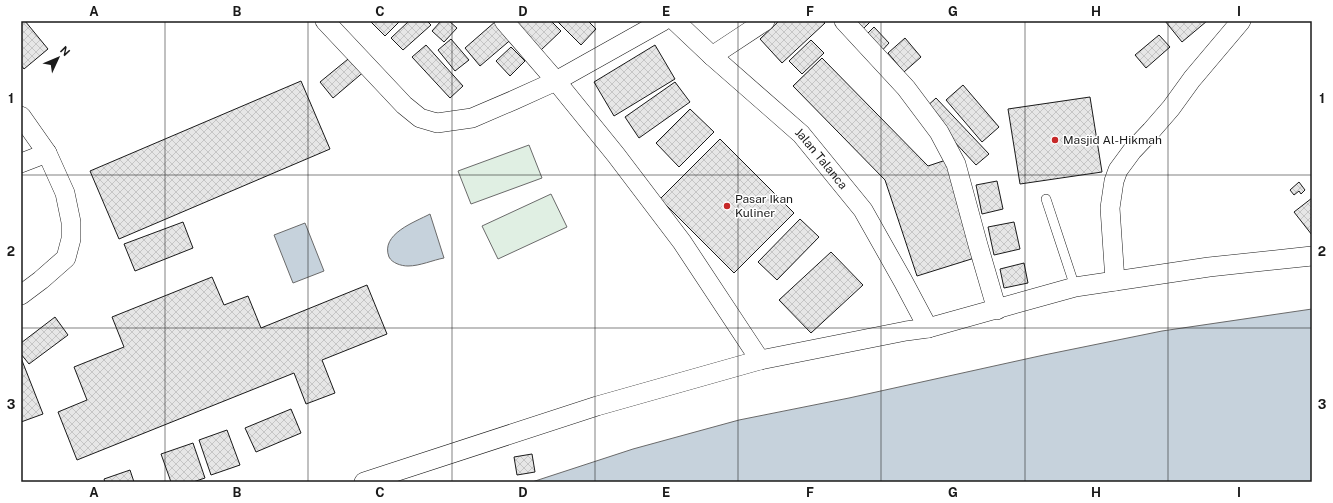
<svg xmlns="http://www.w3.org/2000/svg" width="1333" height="503" viewBox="0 0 1333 503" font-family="'Public Sans',sans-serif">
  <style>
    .garden { fill: #e0efe3; stroke: #6a6a6a }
    .water { fill: #c6d2dc; stroke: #6a6a6a }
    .building { fill: url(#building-cross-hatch); stroke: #1a1a1a }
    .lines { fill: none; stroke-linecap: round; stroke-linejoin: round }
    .service-casing { stroke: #1a1a1a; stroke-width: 10 }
    .minor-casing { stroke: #1a1a1a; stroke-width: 20 }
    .service { stroke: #fff; stroke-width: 9 }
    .minor { stroke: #fff; stroke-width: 19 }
    .grid { fill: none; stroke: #1a1a1a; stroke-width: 1; stroke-opacity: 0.55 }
    .poi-dot { fill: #c62828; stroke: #fff; stroke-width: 1.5 }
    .labels { text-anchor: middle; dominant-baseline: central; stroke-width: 3; stroke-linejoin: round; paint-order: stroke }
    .poi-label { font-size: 12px; fill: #1a1a1a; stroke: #fff; text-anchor: start }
    .street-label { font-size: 12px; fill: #1a1a1a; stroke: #fff }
    .neatline { fill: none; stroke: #1a1a1a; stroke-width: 1.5 }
    .grid-label { font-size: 13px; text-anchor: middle; font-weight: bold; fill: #1a1a1a }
  </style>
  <defs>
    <pattern id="building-cross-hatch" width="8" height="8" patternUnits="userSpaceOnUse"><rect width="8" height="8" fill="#e6e6e6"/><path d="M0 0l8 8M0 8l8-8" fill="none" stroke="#c5c5c5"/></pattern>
  </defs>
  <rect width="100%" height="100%" fill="#fff"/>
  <g class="garden">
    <path d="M529,145L542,178L471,204L458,171Z"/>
    <path d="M551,194L567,227L498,259L482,226Z"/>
  </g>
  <g class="water">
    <path d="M430,214L444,258C433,260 420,266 408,266C401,266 392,263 389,257C380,234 415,222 430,214Z"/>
    <path d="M305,223L324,271L293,283L274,235Z"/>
    <path d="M1312,309V482H532L633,449L739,420L849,398L1044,355L1162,331Z"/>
  </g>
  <g class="building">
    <path d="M21,21H25L48,49L24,69L21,65Z"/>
    <path d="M370,21H400L385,36Z"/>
    <path d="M409,21H427L431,25L403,50L391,38Z"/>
    <path d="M441,21H449L457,28L444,42L432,31Z"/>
    <path d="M496,21L514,37L480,66L465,48Z"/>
    <path d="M512,21H551L561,31L541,50Z"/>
    <path d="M557,21H588L596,29L581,45Z"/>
    <path d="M779,21H823L825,23L782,63L760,39Z"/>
    <path d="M850,21H871L860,32Z"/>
    <path d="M1165,21H1207L1182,42Z"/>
    <path d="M874,27L889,43L878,55L862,39Z"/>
    <path d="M1159,35L1170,47L1146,68L1135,55Z"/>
    <path d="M905,38L921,57L904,72L888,53Z"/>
    <path d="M451,39L469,60L455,71L438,50Z"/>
    <path d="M811,40L824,53L802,74L789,61Z"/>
    <path d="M426,45L463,86L450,98L412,57Z"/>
    <path d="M655,45L675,79L614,116L594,82Z"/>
    <path d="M511,47L525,61L510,76L496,61Z"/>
    <path d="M353,55L366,70L333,98L320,82Z"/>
    <path d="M822,58L928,166L949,159L981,256L917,276L885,180L793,86Z"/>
    <path d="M301,81L330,149L119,239L90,171Z"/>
    <path d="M675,82L690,102L639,138L625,117Z"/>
    <path d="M963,85L999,127L982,142L946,100Z"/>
    <path d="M1090,97L1102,172L1020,184L1008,109Z"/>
    <path d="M936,98L989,154L976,165L924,109Z"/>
    <path d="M690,109L714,132L679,167L656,143Z"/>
    <path d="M720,139L794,213L734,273L660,199Z"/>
    <path d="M997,181L1003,209L982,214L976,185Z"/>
    <path d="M1299,182L1305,190L1301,194L1299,191L1294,195L1290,190Z"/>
    <path d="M1312,198V235L1294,212Z"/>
    <path d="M800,219L819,237L777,280L758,262Z"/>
    <path d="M183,222L193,248L135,271L124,244Z"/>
    <path d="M1014,222L1020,249L994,255L988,227Z"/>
    <path d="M831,252L863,285L811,333L779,300Z"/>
    <path d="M1024,263L1028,283L1004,288L1000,269Z"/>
    <path d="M212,277L224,305L248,296L261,328L367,285L387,334L322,360L335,393L306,404L294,373L77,460L58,412L87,400L74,367L124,347L112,317Z"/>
    <path d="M55,317L68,335L29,364L21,354V343Z"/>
    <path d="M21,358L43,414L21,422Z"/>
    <path d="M291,409L301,433L256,452L245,428Z"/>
    <path d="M227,430L240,465L211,475L199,440Z"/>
    <path d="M193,443L205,478L193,482H171L161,454Z"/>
    <path d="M532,454L535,472L517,475L514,457Z"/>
    <path d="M130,470L134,482H105L104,479Z"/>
  </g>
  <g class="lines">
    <g class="service-casing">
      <path id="service" d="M1046,199L1075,287"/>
    </g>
    <g class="minor-casing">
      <g id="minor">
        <path d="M325,21L404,105L420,118L437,123L472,118L514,100L556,81L663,21"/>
        <path d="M504,21L556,81L616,155L682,242L760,360"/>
        <path id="s1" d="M675,21L712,56L801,134L863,210L903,281L928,328"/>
        <path d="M844,21L906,88L939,132L956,164L978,245L997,310"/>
        <path d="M712,56L765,21"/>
        <path d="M21,116L47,153L65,193L71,222V239L66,258L41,280L21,295"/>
        <path d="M21,163L47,153"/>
        <path d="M1115,281L1110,208L1114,181L1118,170L1132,151L1151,131L1171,108L1192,79L1241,21"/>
        <path d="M364,482L597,406L760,360L906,331L928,328L1075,287L1209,267L1312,256"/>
      </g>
    </g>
    <use href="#service" class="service"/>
    <use href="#minor" class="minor"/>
  </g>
  <path class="grid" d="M165,21V482M308,21V482M452,21V482M595,21V482M738,21V482M881,21V482M1025,21V482M1168,21V482M21,175H1312M21,328H1312"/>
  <g class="poi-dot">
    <circle cx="1055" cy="140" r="4"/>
    <circle cx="727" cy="206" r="4"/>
  </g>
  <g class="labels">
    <g class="poi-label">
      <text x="1063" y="140">Masjid Al-Hikmah</text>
      <text x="735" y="199">Pasar Ikan<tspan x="735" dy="14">Kuliner</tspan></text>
    </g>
    <g class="street-label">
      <text stroke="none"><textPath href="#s1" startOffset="201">Jalan Talanca</textPath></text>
    </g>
  </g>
  <rect width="1333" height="503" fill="none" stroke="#ffffff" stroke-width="44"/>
  <g transform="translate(58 58) rotate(46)" stroke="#ffffff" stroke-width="3" paint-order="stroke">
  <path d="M0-3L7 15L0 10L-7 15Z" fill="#1a1a1a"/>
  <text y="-6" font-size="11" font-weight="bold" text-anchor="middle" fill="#1a1a1a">N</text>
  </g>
  <rect x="22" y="22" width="1289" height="459" class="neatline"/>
  <g class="grid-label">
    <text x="94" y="16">A</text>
    <text x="237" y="16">B</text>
    <text x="380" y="16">C</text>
    <text x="523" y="16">D</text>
    <text x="666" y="16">E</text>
    <text x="810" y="16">F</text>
    <text x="953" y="16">G</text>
    <text x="1096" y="16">H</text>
    <text x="1239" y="16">I</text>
    <text x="11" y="103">1</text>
    <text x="1322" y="103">1</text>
    <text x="11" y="256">2</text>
    <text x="1322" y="256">2</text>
    <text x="11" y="409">3</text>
    <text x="1322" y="409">3</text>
    <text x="94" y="497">A</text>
    <text x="237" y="497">B</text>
    <text x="380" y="497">C</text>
    <text x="523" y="497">D</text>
    <text x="666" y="497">E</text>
    <text x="810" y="497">F</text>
    <text x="953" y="497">G</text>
    <text x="1096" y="497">H</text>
    <text x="1239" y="497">I</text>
  </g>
</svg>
